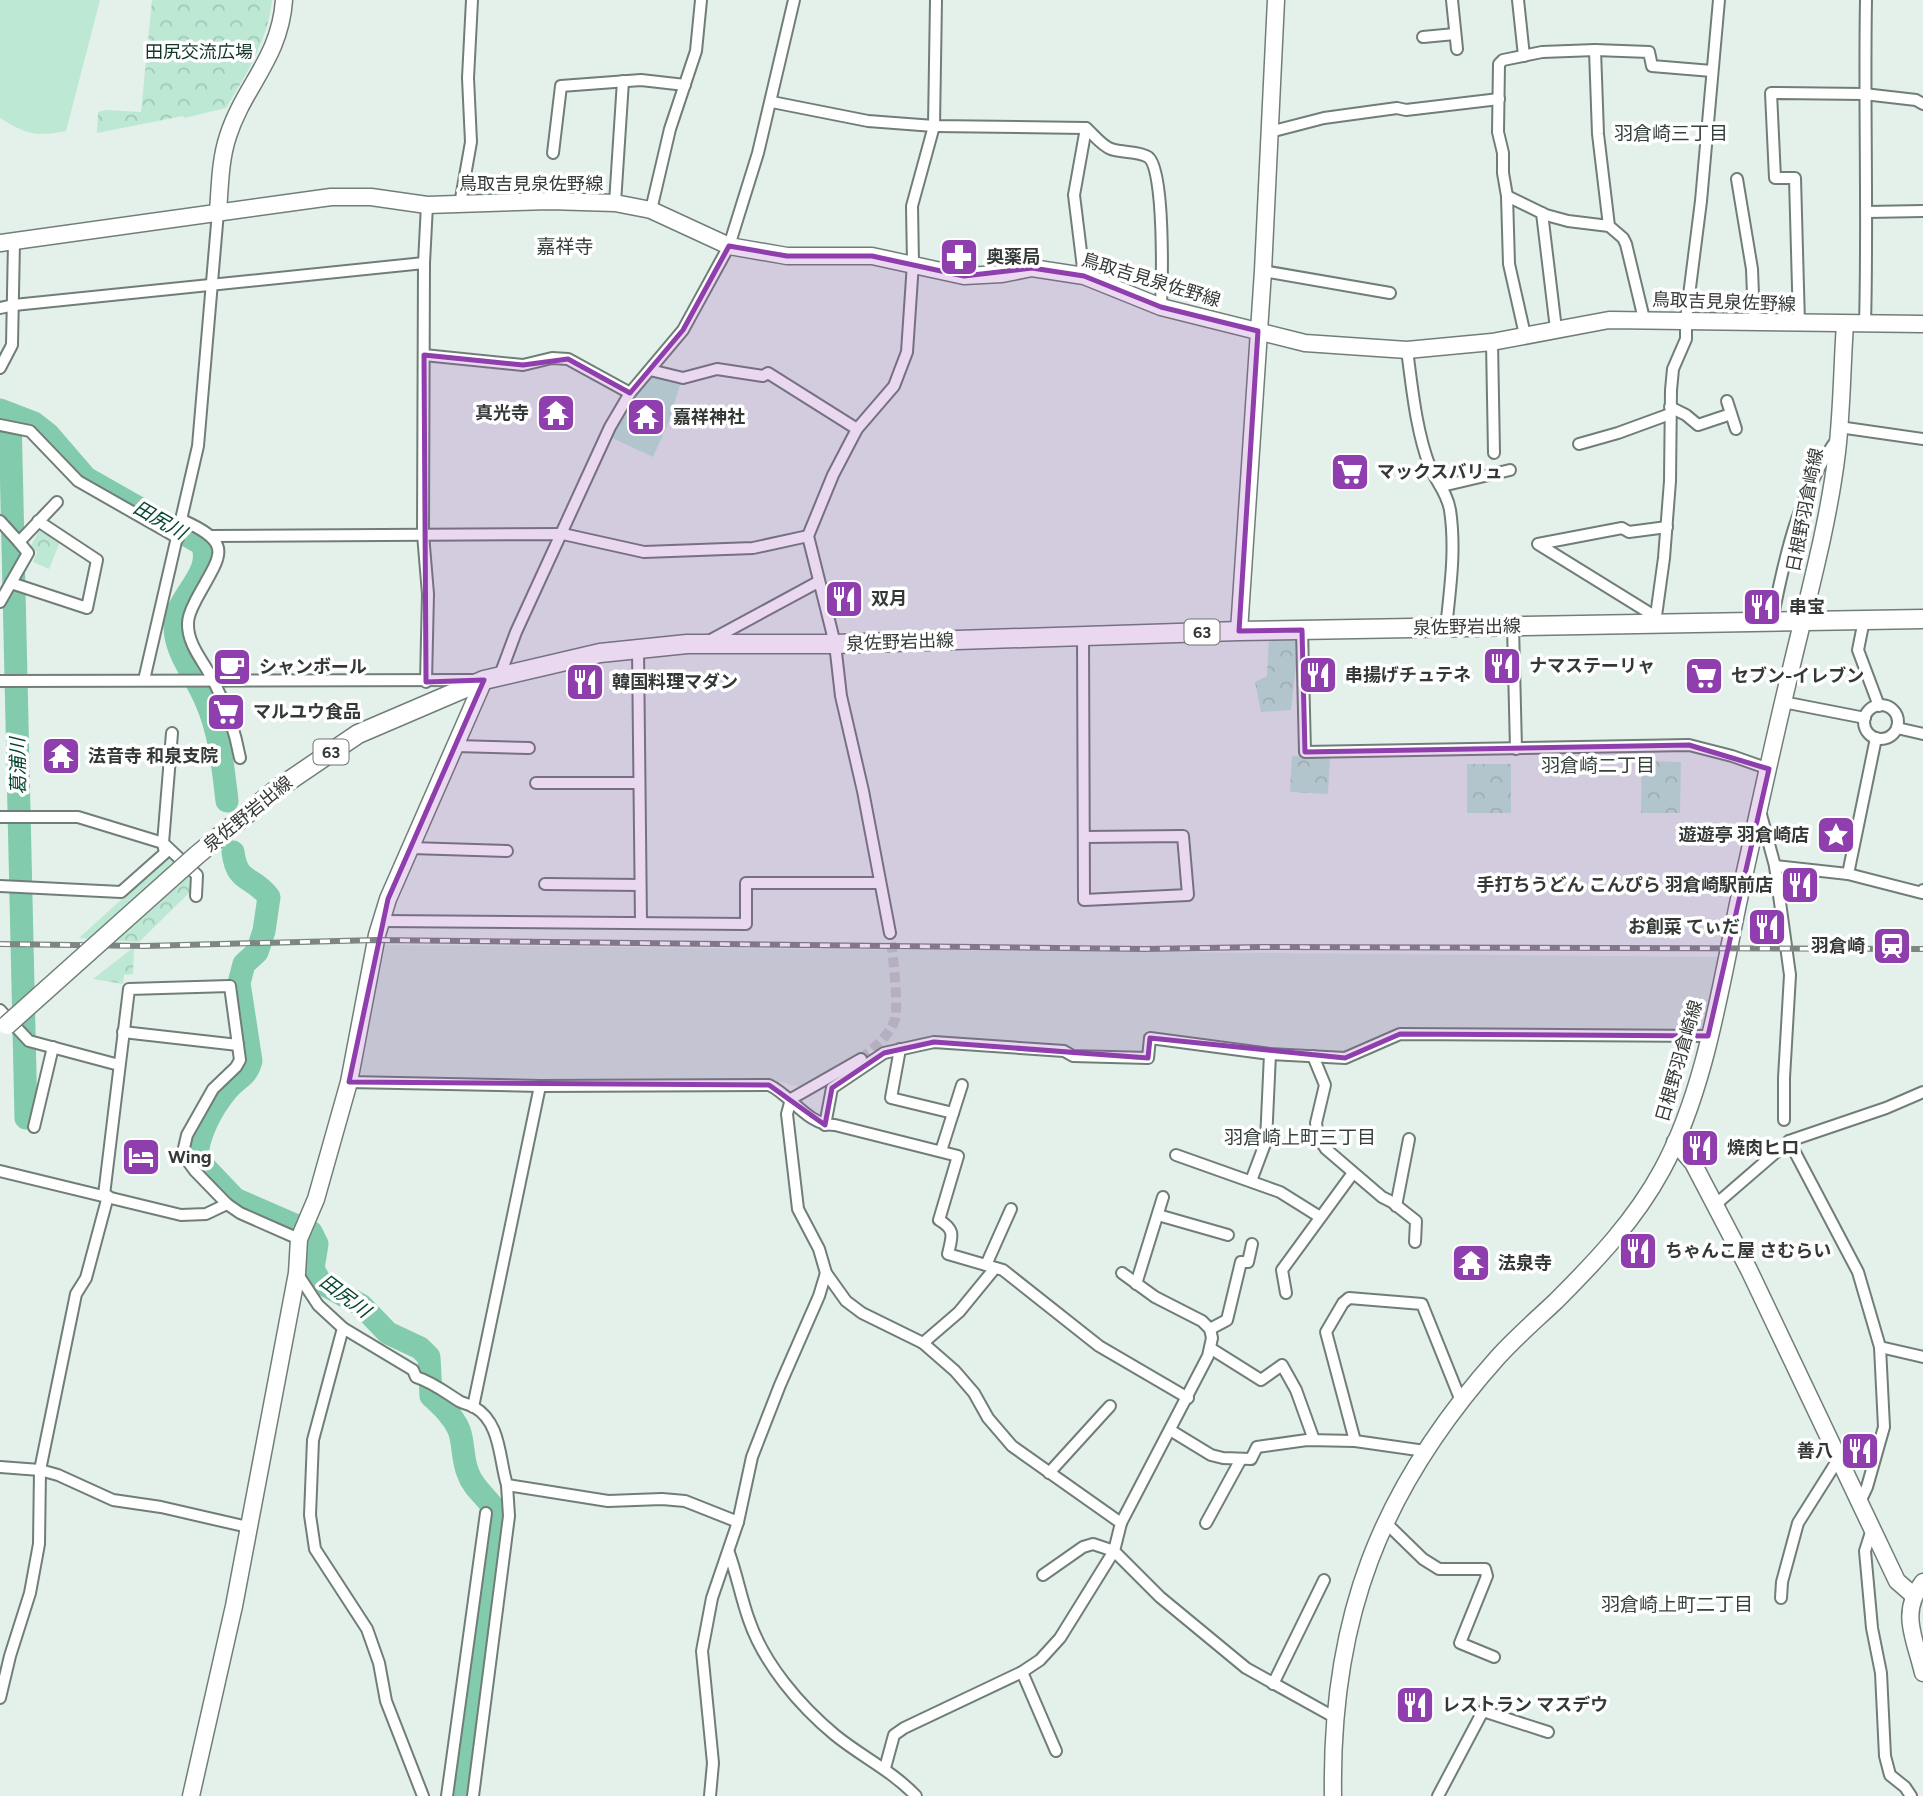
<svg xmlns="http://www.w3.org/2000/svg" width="1923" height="1796" viewBox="0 0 1923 1796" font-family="Figtree,'Noto Sans JP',sans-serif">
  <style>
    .built { fill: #d1e6dd }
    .forest { fill: url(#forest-crowns) }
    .garden { fill: #bce8d4 }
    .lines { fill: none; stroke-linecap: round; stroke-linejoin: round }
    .river { stroke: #82cbac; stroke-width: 23 }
    .street-tunnel { stroke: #c0ccc6; stroke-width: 10; stroke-dasharray: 10 5; stroke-linecap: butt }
    .street-casing { stroke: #717e78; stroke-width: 14 }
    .secondary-casing { stroke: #717e78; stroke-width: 19 }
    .primary-casing { stroke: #717e78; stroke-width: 21 }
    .street { stroke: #fff; stroke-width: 10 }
    .secondary { stroke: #fff; stroke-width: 16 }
    .primary { stroke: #fff; stroke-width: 18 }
    .rail-casing { stroke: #7d8682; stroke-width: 6 }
    .rail { stroke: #fff; stroke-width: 3.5; stroke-dasharray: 10; stroke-linecap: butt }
    .primary-bridge-casing { stroke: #717e78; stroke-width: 21; stroke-linecap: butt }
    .primary-bridge { stroke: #fff; stroke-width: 18 }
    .marked { fill: #8f3ead; fill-opacity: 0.2; stroke: #8f3ead; stroke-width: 5; stroke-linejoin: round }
    .labels { text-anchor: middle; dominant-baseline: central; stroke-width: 7; stroke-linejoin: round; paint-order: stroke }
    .shield { fill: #fff; stroke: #717473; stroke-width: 2 }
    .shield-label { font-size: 16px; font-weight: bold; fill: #343937 }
    .park-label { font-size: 18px; fill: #143629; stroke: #fff }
    .street-label { font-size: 18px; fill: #343937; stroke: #fff }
    .poi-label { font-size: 18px; font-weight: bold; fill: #343937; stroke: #fff; text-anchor: start }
    .neighbourhood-label { font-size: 19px; fill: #35403b; stroke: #fff }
    .water-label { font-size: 19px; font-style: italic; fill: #054531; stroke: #fff }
  </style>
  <defs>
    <pattern id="forest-crowns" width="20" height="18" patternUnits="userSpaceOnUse" patternTransform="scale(1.75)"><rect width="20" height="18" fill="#bce8d4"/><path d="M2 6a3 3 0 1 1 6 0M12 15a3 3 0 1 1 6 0" fill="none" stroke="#a2c8b7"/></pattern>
  </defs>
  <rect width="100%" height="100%" fill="#e3f1ea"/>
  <path class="built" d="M385,945L1719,957L1703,1028L1698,1033L1400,1030L1346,1053H1292L1145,1031L1142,1053L933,1039L861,1053L805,1088L769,1079H365L360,1073Z"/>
  <g class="forest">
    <path d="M152,0H272C268,41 246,74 226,108L184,118L183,116L97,133L98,112L106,110L141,112Z"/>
    <path d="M39,531L60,542L49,569L33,562L37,552L30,547Z"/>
    <path d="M1269,633H1300L1291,710L1261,712L1255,682L1267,676Z"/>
    <path d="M1292,756L1330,757L1328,794L1290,792Z"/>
    <path d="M1642,761L1681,762L1680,813H1641Z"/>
    <rect x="1467" y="764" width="44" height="49"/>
    <path d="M167,858H181L196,874L193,889L139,942L79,938Z"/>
    <path d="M134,947L133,974L124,975L123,984L93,979Z"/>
  </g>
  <g class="garden">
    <path d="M0,0H100L66,131C36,137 25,134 0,118Z"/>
    <path d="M650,373L681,382L667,426L653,457L610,437L618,418Z"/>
  </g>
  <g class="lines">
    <g class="river">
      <path d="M0,410L34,423L48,434L86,478L202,544C215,574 174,597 175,627C175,653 197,678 206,701C220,733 223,767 227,801"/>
      <path d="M10,414L26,1118"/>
      <path d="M233,852C237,884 252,875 269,897L264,931L257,952L244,964L239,983L251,1061C246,1078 238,1077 227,1090C212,1108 197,1136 197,1159L235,1199L311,1232L317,1244L313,1269L321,1283L361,1305L388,1333L420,1348L429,1357L431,1396C442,1406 453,1416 459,1430C464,1443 462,1459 468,1473C474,1491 492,1500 499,1517L474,1708L457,1796"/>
    </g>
    <path class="street-tunnel" d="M861,1059C874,1048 887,1038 894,1022C900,1009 892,950 890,933"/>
    <g class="street-casing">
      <g id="street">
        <path d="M1452,0L1457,49"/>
        <path d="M1518,0L1524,56"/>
        <path d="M1423,37L1455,34"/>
        <path d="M1595,50L1598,134L1609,226L1623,238L1626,244L1644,319"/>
        <path d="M772,102L868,121L934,126L1086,128C1094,135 1102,146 1111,149C1123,153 1139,151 1148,157C1165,168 1162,284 1161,307"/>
        <path d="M1270,132L1324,118L1397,108L1406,110L1499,99"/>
        <path d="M553,153L561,86L641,80L685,85"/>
        <path d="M1737,179L1752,269L1754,321"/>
        <path d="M1507,196L1546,215L1568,221L1609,226"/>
        <path d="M615,203L623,81"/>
        <path d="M460,204L471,142L468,78L472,0"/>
        <path d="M651,210L670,129L696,51L701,0"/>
        <path d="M1867,212L1923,211"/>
        <path d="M1542,213L1556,329"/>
        <path d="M1263,271L1390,293"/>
        <path d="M1084,276L1074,195L1086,128"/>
        <path d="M0,308L14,305L424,263"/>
        <path d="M1799,324L1795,178H1775L1771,93L1864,94L1916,100L1923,104"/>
        <path d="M1865,324C1868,216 1864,108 1866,0"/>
        <path d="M1525,335L1509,264L1507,196L1503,173V153L1498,132L1499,64L1503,60L1542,52L1595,50L1649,52L1652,66L1712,71"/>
        <path d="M1492,342L1494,453"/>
        <path d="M1407,350C1412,387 1416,431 1430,467C1436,482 1447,492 1450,510C1456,550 1450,589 1446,628"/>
        <path d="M424,355L523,365L552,358L568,359L630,393"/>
        <path d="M0,368L12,345L14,242"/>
        <path d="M650,370L683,378L717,369L763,376L768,373L857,429"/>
        <path d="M1727,401L1736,429"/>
        <path d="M1670,407L1686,415L1698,425L1731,414"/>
        <path d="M0,425L30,431L78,481L178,538"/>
        <path d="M1839,427L1923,439"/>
        <path d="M1579,444L1618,433L1670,414"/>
        <path d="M1442,486L1510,470"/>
        <path d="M182,520C236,544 220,555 197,598C193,606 188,614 188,623C187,645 205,663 214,682C227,707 235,731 240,758"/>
        <path d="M0,521L19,542"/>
        <path d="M211,536L563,534L644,552L753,548L808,536"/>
        <path d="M11,583L87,608L97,560L38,521"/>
        <path d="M0,602L28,553L19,542L57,502"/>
        <path d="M1656,617L1538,544L1622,528L1629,532L1667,527"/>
        <path d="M1864,620L1858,650L1879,706"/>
        <path d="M1772,621C1784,559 1799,490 1838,438"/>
        <path d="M1655,623L1664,558L1670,481L1671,390L1673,369L1686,339V319L1701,201L1719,0"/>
        <path d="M1513,626L1516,749"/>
        <path d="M1302,630L1305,752L1689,745L1732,756L1769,769"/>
        <path d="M1083,635L1084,900L1188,895L1183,836L1085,837"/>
        <path d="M709,641L818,582"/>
        <path d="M638,649L641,922"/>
        <path d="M500,675L516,632L610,427L630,393L683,330L729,246L758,153L794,0"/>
        <path d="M144,680L198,446L218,212"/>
        <path d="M0,681L473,680"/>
        <path d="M426,682L428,594L423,534L424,263L427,205"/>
        <path d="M1783,702L1865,718"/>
        <circle cx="1881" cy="722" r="17"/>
        <path d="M1897,728L1923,734"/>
        <path d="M1876,738L1848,874L1922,893L1923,890"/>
        <path d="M456,746L529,748"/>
        <path d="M536,783H639"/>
        <path d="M1760,811L1775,866L1790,975L1784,1078V1120"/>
        <path d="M0,817H78L163,843L197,875L196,896"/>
        <path d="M411,848L507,851"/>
        <path d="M1775,866L1848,874"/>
        <path d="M545,884L640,885"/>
        <path d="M0,886L121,892L165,853L163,843L172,733"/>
        <path d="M381,921L746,924V883H880"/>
        <path d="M890,933L863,791L841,696L835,644L808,536L833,475L857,429L894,386L907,352L913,263L912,206L934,126L936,0"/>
        <path d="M0,1010L29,1041L119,1065"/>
        <path d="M123,1032L238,1045"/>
        <path d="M900,1049L891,1098L953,1113"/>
        <path d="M1313,1056L1325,1085L1316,1123L1318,1137L1326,1149L1382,1197L1392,1202L1416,1221L1415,1242"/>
        <path d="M349,1082L540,1086L769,1085C791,1095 808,1126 835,1125L958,1156L939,1220C956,1230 952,1236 948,1254L1003,1270L1099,1346L1188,1398"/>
        <path d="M791,1099L787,1114L798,1209L819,1249L826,1273L846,1301L862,1313L923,1343L955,1371L974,1393L988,1418L1012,1446L1121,1523L1114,1551L1160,1597L1246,1668L1334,1717"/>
        <path d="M791,1099L861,1059"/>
        <path d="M825,1125L832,1088L884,1053L934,1042L1064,1051L1073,1056L1148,1058L1150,1038L1270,1054L1345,1058L1400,1034L1708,1036"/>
        <path d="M34,1127L53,1047"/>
        <path d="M1789,1141L1858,1272L1880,1347L1884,1427L1867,1487L1860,1502"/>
        <path d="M941,1151L962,1085"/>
        <path d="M1176,1155L1280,1192L1320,1217"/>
        <path d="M0,1171L181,1215L206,1214L227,1204L240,1213L299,1239"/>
        <path d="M1251,1181L1266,1141L1270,1054"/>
        <path d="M104,1195L129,989L230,986L240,1060L236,1067L213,1089L187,1135L184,1148L187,1160L195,1171L227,1204"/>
        <path d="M1715,1205L1789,1141L1886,1108L1923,1092"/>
        <path d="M1396,1206L1409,1139"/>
        <path d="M1158,1215L1228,1235"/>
        <path d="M986,1265L1011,1209"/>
        <path d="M297,1273L318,1305L343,1328L413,1370L416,1377C432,1382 445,1392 459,1401C464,1404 469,1404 474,1407C501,1422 499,1459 507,1485L608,1501L662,1499L685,1501L738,1522"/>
        <path d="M1136,1284L1163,1197"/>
        <path d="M1286,1293L1282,1270L1353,1173"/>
        <path d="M343,1328L313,1440L310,1515L315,1549L367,1629L379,1663L386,1701L423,1796"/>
        <path d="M1210,1329L1227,1320L1241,1262H1248L1252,1244"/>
        <path d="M923,1343L959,1312L995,1268"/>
        <path d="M1880,1347L1923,1357"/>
        <path d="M1210,1348L1261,1380L1282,1365L1296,1390L1314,1440"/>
        <path d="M473,1407L540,1086"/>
        <path d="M1170,1430L1211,1455L1223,1458L1251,1459L1257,1447L1307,1440L1355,1441L1425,1451"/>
        <path d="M1355,1441L1326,1332L1343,1303L1349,1298L1422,1304L1461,1401"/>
        <path d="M0,1467L40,1470L58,1475L113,1500L161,1507L248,1527"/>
        <path d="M1049,1473L1110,1406"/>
        <path d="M1385,1522L1423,1559L1439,1569H1485L1487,1576L1460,1643L1494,1657"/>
        <path d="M1121,1523L1208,1356L1212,1338L1210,1329L1202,1321L1155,1297L1122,1273"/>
        <path d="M1206,1523L1241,1459"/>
        <path d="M1872,1529L1865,1551L1872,1628L1881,1673L1885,1756L1890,1775L1905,1787L1911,1796"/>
        <path d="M729,1553C737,1575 741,1598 749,1620C764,1664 800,1706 835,1735C862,1757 891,1770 916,1796"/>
        <path d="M1781,1598L1782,1582L1798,1523L1839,1458"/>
        <path d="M1022,1672L1056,1751"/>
        <path d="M1273,1684L1324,1580"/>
        <path d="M0,1698L10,1656L30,1593L39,1544L40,1470L76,1294L86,1278L108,1196"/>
        <path d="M885,1768L894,1735L904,1728L1022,1672L1040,1660L1060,1638L1114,1551L1093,1544L1083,1547L1043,1575"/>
        <path d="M447,1796L486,1513"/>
        <path d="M473,1796L509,1516L507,1485"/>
        <path d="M710,1796L713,1763L702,1651L712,1598L738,1522L752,1457L780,1385L819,1296L826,1273"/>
        <path d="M1438,1796L1483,1711L1548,1732"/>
      </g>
    </g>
    <g class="secondary-casing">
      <g id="secondary">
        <path d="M218,212C220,186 220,160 228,136C244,86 280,58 284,0"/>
        <path d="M0,243L331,197H371L427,205L549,201L615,203L651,210L729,246L787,256H872L964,276L1002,274L1032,268L1084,276L1161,307L1305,343L1407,350L1492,342L1609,320L1923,324"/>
        <path d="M1239,631L1263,271L1276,0"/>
        <path d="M1675,1142L1693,1163L1749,1270L1897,1581L1913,1595"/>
        <path d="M1923,1582C1899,1613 1915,1638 1923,1673"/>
        <path d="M191,1796L234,1606L297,1273L299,1239L316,1199L349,1082L377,935L388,899L484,680"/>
        <path d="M1333,1796C1330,1619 1380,1489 1498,1357C1516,1337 1537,1319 1556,1301C1596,1261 1635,1220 1662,1170C1707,1088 1722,976 1742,885C1758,814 1773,743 1790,673C1807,600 1828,527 1837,452C1842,410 1842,367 1845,324"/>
      </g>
    </g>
    <g class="primary-casing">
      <path id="primary" d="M197,855L277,789L358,734L484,680L600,653L687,644H835L1239,631L1923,619"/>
    </g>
    <use href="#street" class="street"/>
    <use href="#secondary" class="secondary"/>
    <use href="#primary" class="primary"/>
    <g class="rail-casing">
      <path id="rail" d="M0,944L145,946L376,940L1145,949L1262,947L1923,949"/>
    </g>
    <use href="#rail" class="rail"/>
    <g class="primary-bridge-casing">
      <path id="primary-bridge" d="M7,1025L197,855"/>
    </g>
    <use href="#primary-bridge" class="primary-bridge"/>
  </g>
  <path class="marked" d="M729,246L787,256H872L964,276L1032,268L1084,276L1161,307L1258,331L1239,631L1302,630L1305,752L1689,745L1769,769L1708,1036L1400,1034L1345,1058L1150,1038L1148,1058L934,1042L884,1053L832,1088L825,1125L769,1085L349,1082L388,899L484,680L426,682L424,355L523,365L568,359L630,393L683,330Z"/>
  <defs>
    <g id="pharmacy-square" transform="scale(2.0125)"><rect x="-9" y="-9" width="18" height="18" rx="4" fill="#8f3ead" stroke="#fff"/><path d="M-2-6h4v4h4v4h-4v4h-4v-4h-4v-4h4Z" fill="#fff"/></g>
    <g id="temple-square" transform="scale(2.0125)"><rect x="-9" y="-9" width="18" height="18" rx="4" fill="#8f3ead" stroke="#fff"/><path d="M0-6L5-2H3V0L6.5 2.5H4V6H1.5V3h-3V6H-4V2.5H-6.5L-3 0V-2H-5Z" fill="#fff"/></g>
    <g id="supermarket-square" transform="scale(2.0125)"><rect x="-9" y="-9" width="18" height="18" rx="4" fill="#8f3ead" stroke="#fff"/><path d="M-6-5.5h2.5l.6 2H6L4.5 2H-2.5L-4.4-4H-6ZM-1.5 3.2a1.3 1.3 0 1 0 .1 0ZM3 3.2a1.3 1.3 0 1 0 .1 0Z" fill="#fff"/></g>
    <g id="restaurant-square" transform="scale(2.0125)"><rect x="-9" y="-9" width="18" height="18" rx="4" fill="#8f3ead" stroke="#fff"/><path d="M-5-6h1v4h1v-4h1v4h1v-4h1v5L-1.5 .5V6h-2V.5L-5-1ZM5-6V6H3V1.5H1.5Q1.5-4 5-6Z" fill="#fff"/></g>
    <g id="cafe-square" transform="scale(2.0125)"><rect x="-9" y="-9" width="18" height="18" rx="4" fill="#8f3ead" stroke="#fff"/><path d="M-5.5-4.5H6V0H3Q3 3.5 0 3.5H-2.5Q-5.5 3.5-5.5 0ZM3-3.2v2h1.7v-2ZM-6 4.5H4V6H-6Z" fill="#fff"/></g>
    <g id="sight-square" transform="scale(2.0125)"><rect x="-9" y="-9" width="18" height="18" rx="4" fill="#8f3ead" stroke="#fff"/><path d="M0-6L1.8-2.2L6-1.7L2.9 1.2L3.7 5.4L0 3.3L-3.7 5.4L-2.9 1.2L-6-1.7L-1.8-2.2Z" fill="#fff"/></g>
    <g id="station-square" transform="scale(2.0125)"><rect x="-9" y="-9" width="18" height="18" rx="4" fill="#8f3ead" stroke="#fff"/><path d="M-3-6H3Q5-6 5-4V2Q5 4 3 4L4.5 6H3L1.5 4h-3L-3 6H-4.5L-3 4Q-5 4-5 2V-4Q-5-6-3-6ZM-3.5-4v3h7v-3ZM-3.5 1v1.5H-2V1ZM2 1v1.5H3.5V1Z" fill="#fff"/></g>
    <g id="hotel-square" transform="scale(2.0125)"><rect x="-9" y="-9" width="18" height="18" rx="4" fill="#8f3ead" stroke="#fff"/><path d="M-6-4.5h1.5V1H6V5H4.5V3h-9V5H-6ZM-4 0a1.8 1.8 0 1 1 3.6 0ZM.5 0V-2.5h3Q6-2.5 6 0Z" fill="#fff"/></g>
  </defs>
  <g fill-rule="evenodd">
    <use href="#pharmacy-square" x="959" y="257"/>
    <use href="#temple-square" x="556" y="413"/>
    <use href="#temple-square" x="646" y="417"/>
    <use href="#supermarket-square" x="1350" y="472"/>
    <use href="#restaurant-square" x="844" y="599"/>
    <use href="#restaurant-square" x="1762" y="607"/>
    <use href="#restaurant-square" x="1502" y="666"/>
    <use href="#cafe-square" x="232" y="667"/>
    <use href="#restaurant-square" x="1318" y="675"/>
    <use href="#supermarket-square" x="1704" y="676"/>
    <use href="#restaurant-square" x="585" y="682"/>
    <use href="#supermarket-square" x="226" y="712"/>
    <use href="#temple-square" x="61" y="756"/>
    <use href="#sight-square" x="1836" y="835"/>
    <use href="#restaurant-square" x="1800" y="885"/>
    <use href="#restaurant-square" x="1767" y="927"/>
    <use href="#station-square" x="1892" y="946"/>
    <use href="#restaurant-square" x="1700" y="1148"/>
    <use href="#hotel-square" x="141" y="1157"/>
    <use href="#restaurant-square" x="1638" y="1251"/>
    <use href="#temple-square" x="1471" y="1263"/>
    <use href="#restaurant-square" x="1860" y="1451"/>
    <use href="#restaurant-square" x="1415" y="1705"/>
  </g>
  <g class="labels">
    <g class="shield">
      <rect x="1184.5" y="619.5" width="35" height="25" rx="5"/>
      <rect x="313.5" y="739.5" width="35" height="25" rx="5"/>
    </g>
    <g class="shield-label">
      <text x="1202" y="632">63</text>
      <text x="331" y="752">63</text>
    </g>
    <g class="park-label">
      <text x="199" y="52">田尻交流広場</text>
    </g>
    <g class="street-label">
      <text x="531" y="184">鳥取吉見泉佐野線</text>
      <text transform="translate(1151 280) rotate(17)">鳥取吉見泉佐野線</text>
      <text transform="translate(1724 302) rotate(2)">鳥取吉見泉佐野線</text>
      <text transform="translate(1805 510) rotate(-79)">日根野羽倉崎線</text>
      <text transform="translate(1467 627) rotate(-1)">泉佐野岩出線</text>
      <text transform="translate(900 642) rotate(-2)">泉佐野岩出線</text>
      <text transform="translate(248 814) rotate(-39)">泉佐野岩出線</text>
      <text transform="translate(1679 1061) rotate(-74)">日根野羽倉崎線</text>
    </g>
    <g class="poi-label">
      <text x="986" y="257">奥薬局</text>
      <text x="529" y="413" text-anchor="end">真光寺</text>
      <text x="673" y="417">嘉祥神社</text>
      <text x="1377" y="472">マックスバリュ</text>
      <text x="871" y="599">双月</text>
      <text x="1789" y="607">串宝</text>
      <text x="1529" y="666">ナマステーリャ</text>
      <text x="259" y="667">シャンボール</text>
      <text x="1345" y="675">串揚げチュテネ</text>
      <text x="1731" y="676">セブン-イレブン</text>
      <text x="612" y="682">韓国料理マダン</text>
      <text x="253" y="712">マルユウ食品</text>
      <text x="88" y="756">法音寺 和泉支院</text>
      <text x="1809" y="835" text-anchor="end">遊遊亭 羽倉崎店</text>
      <text x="1773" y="885" text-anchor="end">手打ちうどん こんぴら 羽倉崎駅前店</text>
      <text x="1740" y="927" text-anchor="end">お創菜 てぃだ</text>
      <text x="1865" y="946" text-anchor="end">羽倉崎</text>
      <text x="1727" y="1148">焼肉ヒロ</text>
      <text x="168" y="1157">Wing</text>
      <text x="1665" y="1251">ちゃんこ屋 さむらい</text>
      <text x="1498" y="1263">法泉寺</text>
      <text x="1833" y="1451" text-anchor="end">善八</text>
      <text x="1442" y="1705">レストラン マスデウ</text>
    </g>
    <g class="neighbourhood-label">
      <text x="1671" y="133">羽倉崎三丁目</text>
      <text x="565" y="246">嘉祥寺</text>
      <text x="1598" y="765">羽倉崎二丁目</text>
      <text x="1300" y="1137">羽倉崎上町三丁目</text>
      <text x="1677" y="1604">羽倉崎上町二丁目</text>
    </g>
    <g class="water-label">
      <text transform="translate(160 520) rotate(30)">田尻川</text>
      <text transform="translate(18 766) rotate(-91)">葛浦川</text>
      <text transform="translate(345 1296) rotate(37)">田尻川</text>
    </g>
  </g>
</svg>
